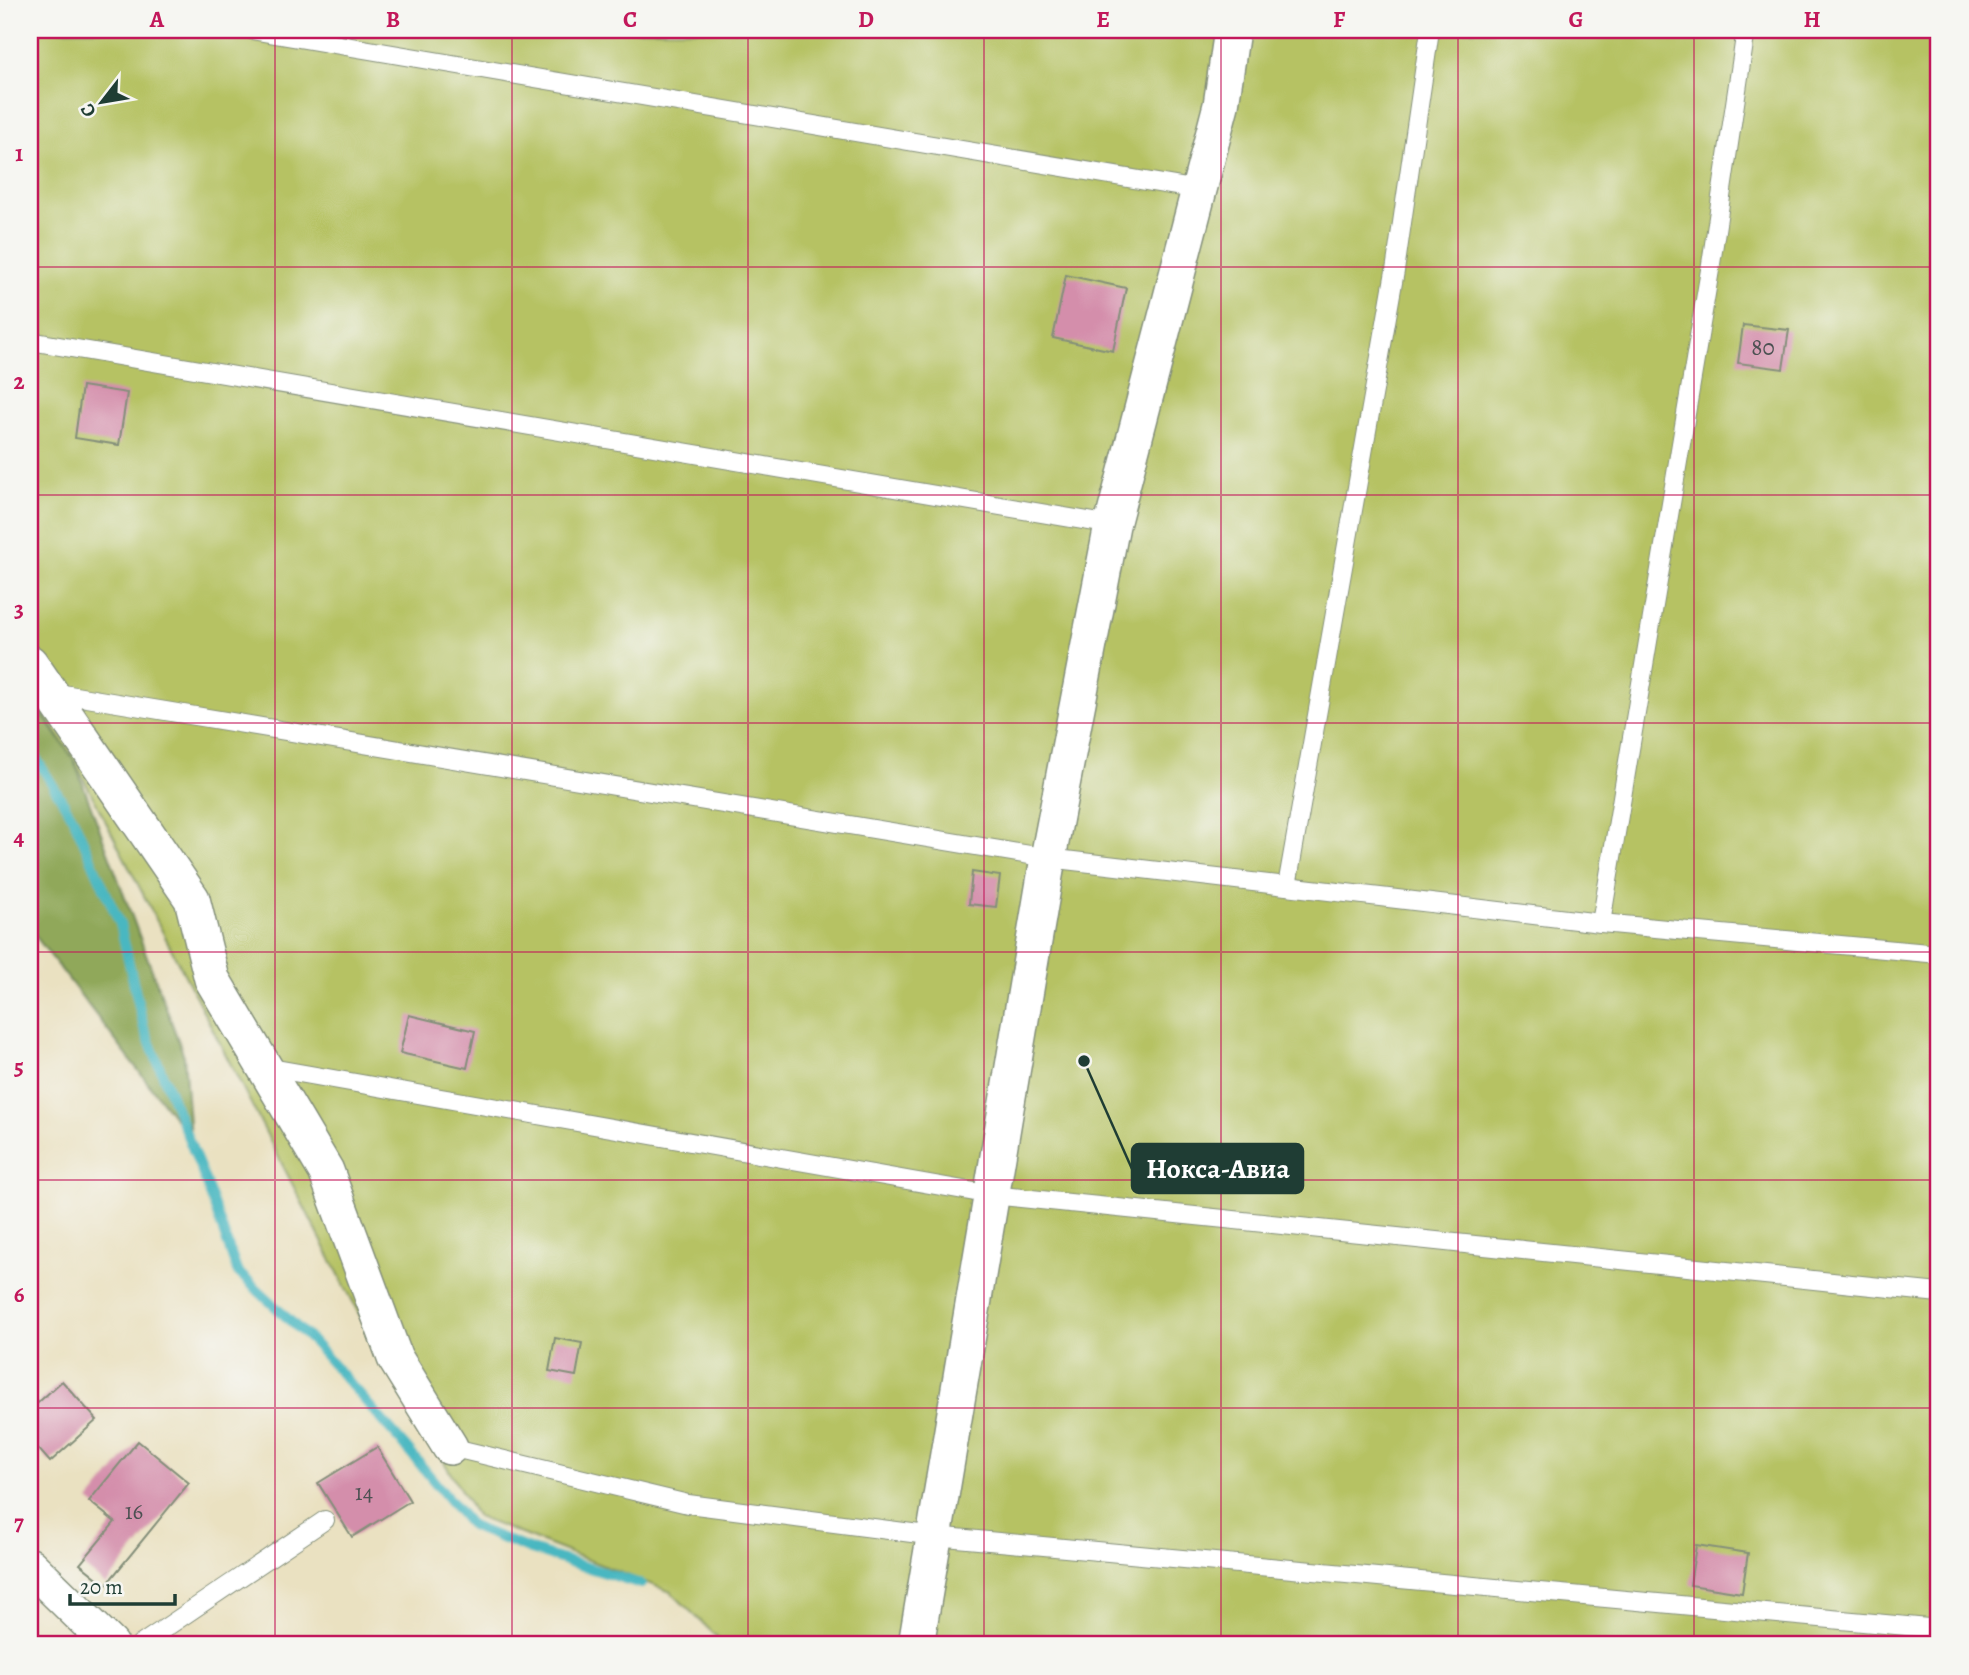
<svg xmlns="http://www.w3.org/2000/svg" width="1969" height="1675" viewBox="0 0 1969 1675" font-family="Alegreya,serif">
  <style>
    .green { fill: #b6c264; stroke: #6a804c; stroke-width: 2 }
    .forest { fill: #90a85a; stroke: #587247; stroke-width: 2 }
    .lines { fill: none; stroke-linecap: round; stroke-linejoin: round }
    .stream { stroke: #48b7c1; stroke-width: 10 }
    .building { fill: #d48eab }
    .service-casing { stroke: #848f7a; stroke-width: 20 }
    .minor-casing { stroke: #848f7a; stroke-width: 38 }
    .service { stroke: #fff; stroke-width: 18 }
    .minor { stroke: #fff; stroke-width: 35 }
    .grid { fill: none; stroke: #c2185b; stroke-width: 2; stroke-opacity: 0.55 }
    .labels { text-anchor: middle; dominant-baseline: central; stroke-width: 7; stroke-linejoin: round; paint-order: stroke }
    .number-label { font-size: 23px; fill: #4c5152 }
    .leader { fill: none; stroke: #1f3d34; stroke-width: 2.5 }
    .callout-dot { fill: #1f3d34; stroke: #f6f6f2; stroke-width: 2.5 }
    .callout { fill: #1f3d34; stroke: #1f3d34; stroke-width: 2.5 }
    .callout-label { font-size: 28px; text-anchor: middle; font-weight: bold; fill: #fff }
    .neatline { fill: none; stroke: #c2185b; stroke-width: 2.5 }
    .grid-label { font-size: 23px; text-anchor: middle; font-weight: bold; fill: #c2185b }
  </style>
  <rect width="100%" height="100%" fill="#f6f6f2"/>
  <filter id="ink" filterUnits="userSpaceOnUse"><feTurbulence type="fractalNoise" baseFrequency=".0143" numOctaves="2"/><feDisplacementMap in="SourceGraphic" scale="14" xChannelSelector="R" yChannelSelector="G"/><feConvolveMatrix kernelMatrix="1 2 1 2 8 2 1 2 1" color-interpolation-filters="sRGB"/></filter>
  <filter id="wash" filterUnits="userSpaceOnUse"><feTurbulence type="fractalNoise" baseFrequency=".00686" numOctaves="4" result="noise"/><feDisplacementMap in="SourceGraphic" scale="28" xChannelSelector="R" yChannelSelector="G"/><feGaussianBlur stdDeviation="1.57" result="paint"/><feColorMatrix in="noise" values="0 0 0 0 0 0 0 0 0 0 0 0 0 0 0 0 0 1.4 0 .05"/><feComposite in="paint" operator="in"/></filter>
  <g filter="url(#wash)">
    <rect width="100%" height="100%" fill="#eae1c1"/>
    <path class="green" d="M30,30H1939V1645H720L717,1637L671,1592L477,1517L384,1362L74,760L30,692Z"/>
    <path class="forest" d="M30,698L73,758L184,1056L190,1138L30,929Z"/>
    <g class="lines">
      <path class="stream" d="M30,748L73,818L120,924L144,1028L205,1180L237,1271L314,1343L405,1446L471,1526L531,1550L641,1584"/>
    </g>
    <g id="blocks">
      <g class="building">
        <path d="M1066,275L1126,288L1113,351L1053,338Z"/>
        <path d="M1743,325L1789,330L1783,369L1738,363Z"/>
        <path d="M82,386L127,393L119,445L75,438Z"/>
        <path d="M972,872L1000,876L996,907L969,904Z"/>
        <path d="M409,1015L475,1031L467,1068L400,1053Z"/>
        <path d="M30,1187L39,1198L30,1207Z"/>
        <path d="M555,1338L582,1343L576,1376L549,1371Z"/>
        <path d="M62,1381L97,1420L50,1462L30,1439V1410Z"/>
        <path d="M138,1441L189,1483L106,1585L80,1564L115,1522L89,1501Z"/>
        <path d="M377,1447L410,1501L352,1537L318,1483Z"/>
        <path d="M1696,1545L1748,1553L1742,1593L1690,1585Z"/>
      </g>
    </g>
  </g>
  <g filter="url(#ink)">
    <use href="#blocks" fill-opacity="0" stroke="#848f7a" stroke-width="2"/>
    <g class="lines">
      <g class="service-casing">
        <g id="service">
          <path d="M251,30L1199,190"/>
          <path d="M30,341L1112,525"/>
          <path d="M51,692L1048,858L1601,923L1939,954"/>
          <path d="M1287,886L1395,271L1430,30"/>
          <path d="M1601,923L1711,264L1746,30"/>
          <path d="M265,1067L992,1195L1939,1293"/>
          <path d="M450,1447L688,1504L935,1536L1939,1629"/>
          <path d="M140,1645L325,1520"/>
        </g>
      </g>
      <g class="minor-casing">
        <g id="minor">
          <path d="M30,663L192,899L212,979L326,1171L395,1358L450,1447"/>
          <path d="M30,1566L111,1645"/>
          <path d="M916,1645L1048,858L1112,525L1221,105L1232,30"/>
        </g>
      </g>
      <use href="#service" class="service"/>
      <use href="#minor" class="minor"/>
    </g>
  </g>
  <path class="grid" d="M275,30V1645M512,30V1645M748,30V1645M984,30V1645M1221,30V1645M1458,30V1645M1694,30V1645M30,267H1939M30,495H1939M30,723H1939M30,952H1939M30,1180H1939M30,1408H1939"/>
  <g class="labels">
    <g class="number-label">
      <text x="1763" y="347">80</text>
      <text x="364" y="1492">14</text>
      <text x="134" y="1511">16</text>
    </g>
  </g>
  <path class="leader" d="M1084 1061L1132 1169"/>
  <circle class="callout-dot" cx="1084" cy="1061" r="7"/>
  <rect class="callout" x="1132" y="1144" width="171" height="49" rx="7"/>
  <g class="callout-label">
    <text x="1218" y="1178">Нокса-Авиа</text>
  </g>
  <rect width="1969" height="1675" fill="none" stroke="#f6f6f2" stroke-width="77"/>
  <g transform="translate(102 102) rotate(239)" stroke="#f6f6f2" stroke-width="5" paint-order="stroke">
  <path d="M0-5L12 26L0 18L-12 26Z" fill="#1f3d34"/>
  <text y="-10" font-size="19" font-weight="bold" text-anchor="middle" fill="#1f3d34">С</text>
  </g>
  <path d="M70 1594v10h105v-10" fill="none" stroke="#1f3d34" stroke-width="3.5"/>
  <text x="80" y="1594" font-size="21" fill="#1f3d34" stroke="#f6f6f2" stroke-width="5" paint-order="stroke">20 m</text>
  <rect x="38" y="38" width="1892" height="1598" class="neatline"/>
  <g class="grid-label">
    <text x="157" y="27">A</text>
    <text x="393" y="27">B</text>
    <text x="630" y="27">C</text>
    <text x="866" y="27">D</text>
    <text x="1103" y="27">E</text>
    <text x="1339" y="27">F</text>
    <text x="1576" y="27">G</text>
    <text x="1812" y="27">H</text>
    <text x="19" y="161">1</text>
    <text x="19" y="389">2</text>
    <text x="19" y="617">3</text>
    <text x="19" y="845">4</text>
    <text x="19" y="1074">5</text>
    <text x="19" y="1302">6</text>
    <text x="19" y="1530">7</text>
  </g>
</svg>
